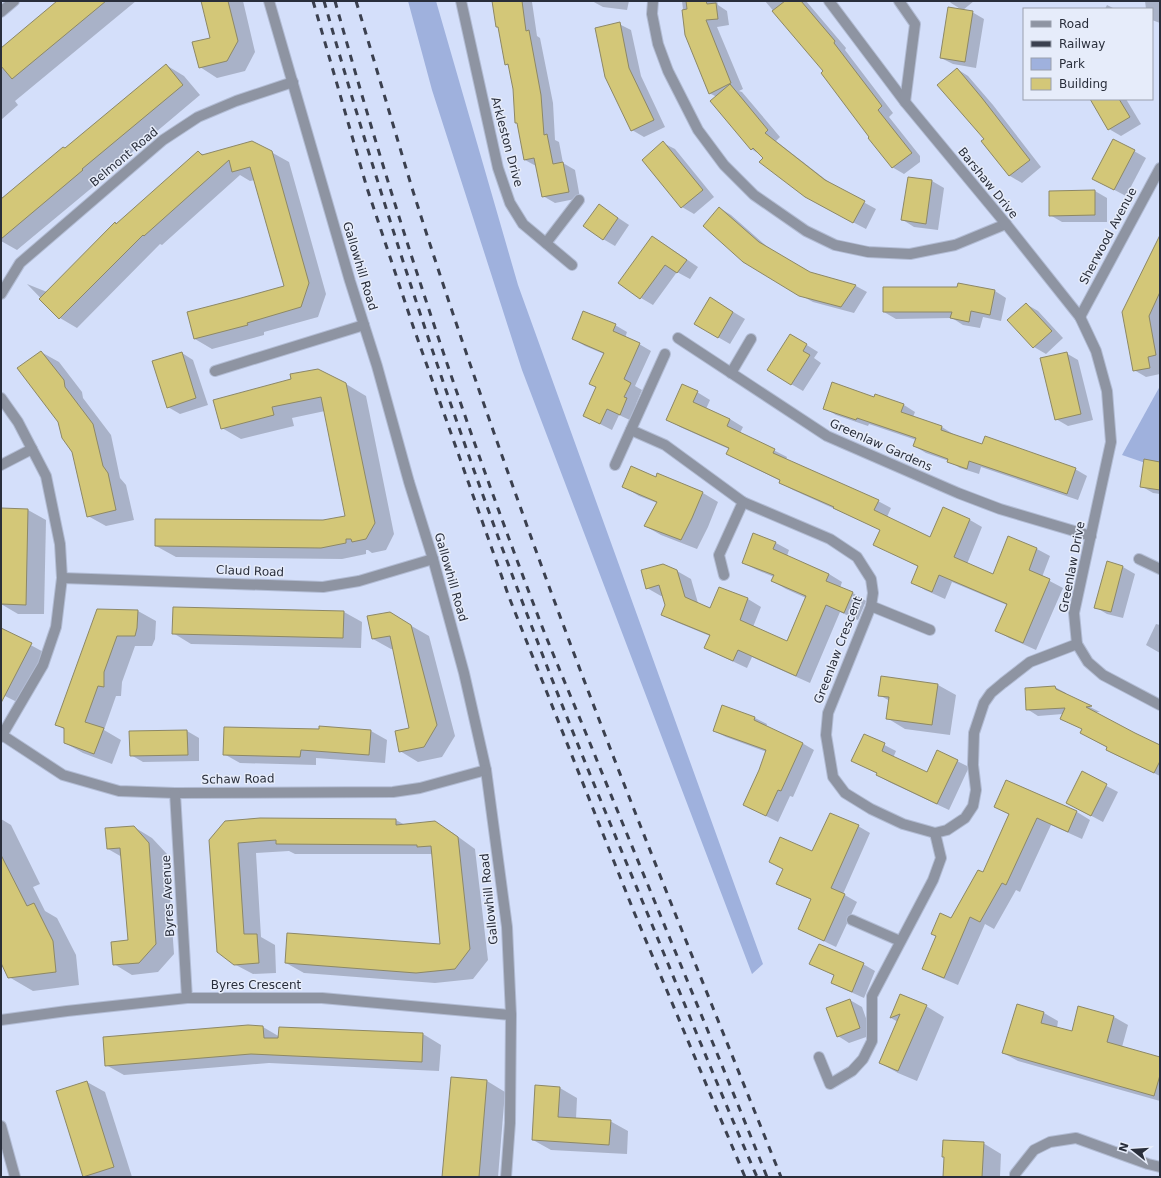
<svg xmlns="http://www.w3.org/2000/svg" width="1161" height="1178" viewBox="0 0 1161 1178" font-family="'DejaVu Sans',sans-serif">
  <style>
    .green { fill: #9fb1dd }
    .shadow { fill: #0003 }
    .building { fill: #d3c778; stroke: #8d8866 }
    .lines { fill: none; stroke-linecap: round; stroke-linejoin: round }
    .street-casing { stroke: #b2bcd4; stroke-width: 12 }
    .street { stroke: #8e94a2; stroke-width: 10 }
    .rail { stroke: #3b404f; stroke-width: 3; stroke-dasharray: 7 7; stroke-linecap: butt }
    .labels { text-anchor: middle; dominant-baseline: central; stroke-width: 3; stroke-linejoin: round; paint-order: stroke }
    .street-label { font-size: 12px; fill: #292e3b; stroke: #e6ecfa }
  </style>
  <rect width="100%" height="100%" fill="#d4dffa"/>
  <g class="green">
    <path d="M408,1H436L518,285L763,964L752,974L522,370L432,90Z"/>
    <path d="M1160,386V468L1122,455Z"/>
  </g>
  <g class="shadow">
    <path d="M59,1H136L15,101L18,105L1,120V49Z"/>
    <path d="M200,1H243L255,52L245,71L217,78L200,67L211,38L202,2Z"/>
    <path d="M493,1H530L532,2L537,36L540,38L553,103L555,140L559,142L563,163L575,170L580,198L555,203L543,196L536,166L525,160L518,124L516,122L514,89L510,67L506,64L499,28L497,27Z"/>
    <path d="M592,1H629L627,10L603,7Z"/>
    <path d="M682,1H717L718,5L727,11L729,25L717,27L743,89L739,91L742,92L780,137L776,141L834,186L876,209L866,229L818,204L761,155L751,149L717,97L709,93L686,35Z"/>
    <path d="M765,1H806L846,48L845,50L893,113L889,117L920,156V162L904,174L892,167L825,72Z"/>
    <path d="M949,1H974L963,10L972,12L984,19L976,68L953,64L941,58L962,10L951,3Z"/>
    <path d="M1145,1H1160V23L1152,20V9H1146Z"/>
    <path d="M1107,5L1115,9H1105Z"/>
    <path d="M619,24L631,30L641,76L665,127L644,137L632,130Z"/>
    <path d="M166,65L184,76L200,95L99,180L100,181L17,250L1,241V200L65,149Z"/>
    <path d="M957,69L968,76L993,105L1041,167L1022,183L1010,176L983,141L985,139Z"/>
    <path d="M1091,99H1126L1141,124L1121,136L1109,129Z"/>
    <path d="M663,143L675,149L714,197L694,214L682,207Z"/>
    <path d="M1134,151L1146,158L1126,196L1105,185Z"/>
    <path d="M198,152L205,155L271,152L289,162L326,294L318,317L264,332V335L212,349L195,339L285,287L255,180L250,181L240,175L162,245L160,244L77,328L60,318L27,284L47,292L117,225Z"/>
    <path d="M932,181L944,188L938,230L914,227L903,220Z"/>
    <path d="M1095,191L1107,198V222H1062L1050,215Z"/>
    <path d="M599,205L629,225L615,246L603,239Z"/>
    <path d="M720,208L731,215L771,250L811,273L856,286L867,292L854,313L813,302L800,295Z"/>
    <path d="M652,237L664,244L698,267L690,279L677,272L653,305L641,298L620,283Z"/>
    <path d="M1160,244V374L1146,377L1134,370Z"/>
    <path d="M995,291L1006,298L1001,321L983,317L980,328L963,325L952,318L896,319L884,312Z"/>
    <path d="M710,298L745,319L730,344L695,324Z"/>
    <path d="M1026,304L1038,311L1063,338L1046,354L1034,347L1008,320Z"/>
    <path d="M615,325L627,332L625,338L639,344L651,351L635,386L642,390L636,404L639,406L632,421L619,415L612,430L584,416L597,387L604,354L585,346L573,339Z"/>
    <path d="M802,342L818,352L814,358L821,363L803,391L791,384Z"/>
    <path d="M41,352L59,362L82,392L83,398L111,435L120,478L126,485L134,520L106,526L88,516L73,452Z"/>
    <path d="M182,353L193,360L208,405L180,414L168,407Z"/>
    <path d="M1066,353L1078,360L1093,420L1068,426L1056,419Z"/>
    <path d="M346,384L366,396L394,534L386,550L372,553L368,550H366V554L342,559L176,557L156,546L323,521L346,517L325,411L292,418L294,426L241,439L222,428L214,401Z"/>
    <path d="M697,392L710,400L706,409L730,419L743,427L740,433L787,457L786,460L878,501L891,508L887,517L931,538L970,520L982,527L967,564L994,575L1009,537L1037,549L1050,556L1042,577L1063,588L1036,650L1009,638L996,630L1007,605L952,582L945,599L925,590L912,582L919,567L874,544L881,530L793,490L780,483L781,481L740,461L729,449L680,427L667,419Z"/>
    <path d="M875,398L904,405L915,412L913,417L942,427L953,434V435L982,445L1075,469L1087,476L1078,500L981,467L979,474L960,468L949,461L926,453L914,446L916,440L869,424L868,426L836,415L824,408Z"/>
    <path d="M1160,463V494L1153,493L1141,486Z"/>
    <path d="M658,474L703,493L718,502L708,527L697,549L661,535L645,526L657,503L639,496L624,487L656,478Z"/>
    <path d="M1,509L28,510L46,520L44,614H18L1,604Z"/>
    <path d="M753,534L776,543L789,550L787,556L829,574L842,582L840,588L853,593L866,601L858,620L840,612L810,683L752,657L747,668L719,655L705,647L710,636L676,622L662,614L666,605L663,596H661L647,588L677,571L691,579L698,603L711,609L748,599L761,607L753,627L787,642L806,598L786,589L772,581L774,577L757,570L743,563Z"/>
    <path d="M1123,567L1135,574L1123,618L1107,614L1095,607Z"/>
    <path d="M98,610L138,611L156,621L155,639L152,646H135L122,682L121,696H116L104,730L121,740L112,764L83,753L65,743V730L56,724Z"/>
    <path d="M344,612L362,622L361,648L191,644L173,633Z"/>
    <path d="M389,613L429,636L455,736L442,757L418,762L400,751L410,729L393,649H391L373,639Z"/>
    <path d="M1156,624L1160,625V653L1146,645Z"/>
    <path d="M1,629L49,655L23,705L1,694Z"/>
    <path d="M938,685L956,695L950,735L905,729L887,718L890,701L879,695Z"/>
    <path d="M1055,687L1066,693V695L1100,712H1097L1096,714L1160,746V776L1118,756L1107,750L1108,748L1081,733L1083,729L1063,714L1038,716L1027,709Z"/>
    <path d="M723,706L755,718L767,724L766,727L802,743L814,750L793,797L790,796L778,822L744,805L767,752L726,737L714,731Z"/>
    <path d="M320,727L371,731L387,740L385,763L316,758V765L240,763L224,754L320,730Z"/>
    <path d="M187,731L199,738V761L143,762L131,755Z"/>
    <path d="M865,735L896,751L893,758L928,774L957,761L969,767L949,810L889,782L877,775L878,774L853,761Z"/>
    <path d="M1082,773L1118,792L1103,822L1067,803Z"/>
    <path d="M1007,781L1077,812L1090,820L1082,839L1051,825L1020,892L1016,890L994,929L985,924L958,985L937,976L923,968L983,873L1010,815L995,807Z"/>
    <path d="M1,819L11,825L40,884L33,887L45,911L57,918L76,955L79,985L33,991L9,977L1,961Z"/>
    <path d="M396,820L405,825L435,822L453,833L475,849L488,960L473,979L435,983L304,973L286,963L441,946L433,855L431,854H295L289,851L256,853L261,937L275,945L276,973L253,974L234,964L210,840Z"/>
    <path d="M858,826L870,833L843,894L857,902L836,947L811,935L799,929L812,900L789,890L778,883L784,869Z"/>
    <path d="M134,827L152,838L167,854L174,954L158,972L132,975L114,964L129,941L122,857L108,849Z"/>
    <path d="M811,964H863L875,971L864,998L844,989L832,982L835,976Z"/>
    <path d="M901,995L926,1006L944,1017L917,1081L898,1073L880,1063L898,1022L891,1018Z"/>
    <path d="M850,1000L862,1007L872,1035L849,1043L838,1036Z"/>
    <path d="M1018,1005L1044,1013L1058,1021L1057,1028L1073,1032L1079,1007L1114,1017L1128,1025L1122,1047L1160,1058V1101L1018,1061L1003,1053Z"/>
    <path d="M263,1027L280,1037L423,1034L441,1045L439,1071L269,1063L124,1075L106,1065Z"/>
    <path d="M487,1081L505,1092L498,1177H443Z"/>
    <path d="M87,1082L105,1092L132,1177H85L83,1176Z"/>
    <path d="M560,1088L577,1098L576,1119L610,1121L628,1131L627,1154L551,1150L533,1140Z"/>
    <path d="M983,1143L1001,1154L1000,1177H944L945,1157Z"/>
  </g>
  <g class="building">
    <path d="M57,1H106L12,79L1,66V48Z"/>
    <path d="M201,1H228L238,41L227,61L199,68L192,42L210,38Z"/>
    <path d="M492,1H522L526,31L529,30L541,95L544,135L547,134L553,164L563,162L569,192L542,197L534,158L524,160L517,123H515L513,89L508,64L505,65L498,27H496Z"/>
    <path d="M686,1H706L707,4L716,3L718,19L706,20L731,83L709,94L685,35L682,10L687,9Z"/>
    <path d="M785,1H801L835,41L834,43L882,106L878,110L912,153L892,168L868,138L869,137L821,73L823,71L772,11Z"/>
    <path d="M948,7L973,11L965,62L940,58Z"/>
    <path d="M620,22L629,68L654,120L631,131L605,77L595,28Z"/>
    <path d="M166,64L183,85L82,169L83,170L1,239V199L63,147L65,148Z"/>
    <path d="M957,68L982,98L1030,160L1009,176L981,141L984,139L937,85Z"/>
    <path d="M730,84L768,130L765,133L825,180L865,201L853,223L805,197L759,162L763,158L753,148L751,150L710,101Z"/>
    <path d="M1090,99H1119L1130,117L1108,130Z"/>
    <path d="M1113,139L1135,150L1114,190L1092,179Z"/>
    <path d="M252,141L272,151L309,283L301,307L247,323L248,325L194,339L187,312L241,298L284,286L250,167L232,172L229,160L144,236L143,235L59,319L39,299L115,222L116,224L198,151L202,155Z"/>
    <path d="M663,141L703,190L681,208L642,160Z"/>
    <path d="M908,177L932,180L926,224L901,220Z"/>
    <path d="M1095,190V215L1049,216V191Z"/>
    <path d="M599,204L618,218L603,240L583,226Z"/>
    <path d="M719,207L759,242L810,272L856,285L841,307L799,296L743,262L703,226Z"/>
    <path d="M1160,235V292L1149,316L1156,355L1148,357L1150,368L1133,371L1122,312Z"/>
    <path d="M652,236L687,260L677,273L665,265L640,299L618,283Z"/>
    <path d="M958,283L995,290L990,315L971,311L969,322L950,318L952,312H883V287H957Z"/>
    <path d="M710,297L733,312L718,338L694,324Z"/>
    <path d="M1026,303L1052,331L1033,348L1007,320Z"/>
    <path d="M583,311L616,324L613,331L640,343L624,379L631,383L624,397L627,398L620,415L607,409L600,424L583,416L596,387L589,384L604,353L572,339Z"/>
    <path d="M790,334L807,344L803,351L810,355L791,385L767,370Z"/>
    <path d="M41,351L64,380L65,387L93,424L103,466L108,473L116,510L87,517L72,452L62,438L58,422L17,368Z"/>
    <path d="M182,352L196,398L167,408L152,361Z"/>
    <path d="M1067,352L1081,414L1055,420L1040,358Z"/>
    <path d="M318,369L346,383L375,523L366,539L352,542L351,539H346V543L321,548L155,546V519L323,520L345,516L321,397L272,407L274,415L221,429L213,400L291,379L290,374Z"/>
    <path d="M832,382L874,397L875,394L904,404L901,412L942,426L941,430L982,444L985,436L1076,468L1067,494L969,461L967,469L947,462L948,459L913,446L916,438L857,418L856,420L823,409Z"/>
    <path d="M682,384L698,391L693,402L730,419L727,426L775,449L773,453L879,500L874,510L930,537L943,507L970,519L954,557L993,574L1008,536L1037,548L1029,570L1050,579L1023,643L995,631L1007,604L939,575L932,592L911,583L918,566L873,545L880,530L833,508L834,507L779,483L780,480L726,454L729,448L666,420Z"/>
    <path d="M1144,459L1160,462V490L1140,487Z"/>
    <path d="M631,466L656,477L657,473L703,492L692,518L681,540L644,526L657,502L622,487Z"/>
    <path d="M1,508L28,509L26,605L1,604Z"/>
    <path d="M753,533L776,542L773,549L829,574L826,581L853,592L844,613L826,605L796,676L738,650L733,661L704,648L710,635L661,615L665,605L659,585L646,589L641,570L663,564L677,570L685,597L710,608L719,587L748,598L740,620L787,641L806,596L771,581L774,575L742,563Z"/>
    <path d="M1107,561L1123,566L1111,612L1094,608Z"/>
    <path d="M173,607L344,611L343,638L172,634Z"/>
    <path d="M97,609L138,610L137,628L135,636H117L104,672V687L98,686L85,722L104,728L94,754L64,743V728L55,725Z"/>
    <path d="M390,612L411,625L437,725L424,747L399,752L395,731L409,728L390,636L372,639L367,616Z"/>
    <path d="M1,628L32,643L1,703Z"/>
    <path d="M881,676L938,684L932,725L886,719L889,697L878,696Z"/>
    <path d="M1055,686L1056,689L1092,706L1086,707L1135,733L1160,745V761L1154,773L1106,750L1107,747L1080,733L1082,729L1060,719L1065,708L1026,710L1025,688Z"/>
    <path d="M722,705L755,717L754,720L803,743L781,791L778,790L766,816L743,805L759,770L766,750L713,731Z"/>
    <path d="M319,726L371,730L369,755L301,750L300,757L223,755L224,727L319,729Z"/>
    <path d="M187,730L188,755L130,756L129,731Z"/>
    <path d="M864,734L885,743L882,751L927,772L937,750L958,760L937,804L876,775L877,773L851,761Z"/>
    <path d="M1082,771L1107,784L1091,816L1066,803Z"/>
    <path d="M1006,780L1077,811L1068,832L1037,818L1006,885L1002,883L980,922L970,917L944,978L922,969L936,936L931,934L940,913L951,918L978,870L983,872L1009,814L994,807Z"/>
    <path d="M830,813L859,825L831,888L845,894L824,941L798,929L811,899L776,884L783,869L769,862L780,837L812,851Z"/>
    <path d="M260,818L396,819V825L435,821L458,837L470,949L455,969L416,973L285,963L287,933L440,944L431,846L417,847V845L276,844V840L238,843L244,934H257L259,963L234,965L217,952L209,840L225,821Z"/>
    <path d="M134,826L149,843L156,944L139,963L113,965L111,942L128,940L120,848L107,849L105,828Z"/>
    <path d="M1,855L27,906L34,903L53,941L56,972L8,978L1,963Z"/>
    <path d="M819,944L864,963L852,992L831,983L834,975L809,964Z"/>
    <path d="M900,994L927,1005L898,1071L879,1063L900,1014L890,1018Z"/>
    <path d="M850,999L860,1028L837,1037L826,1008Z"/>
    <path d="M1017,1004L1044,1012L1041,1023L1072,1031L1078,1006L1114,1016L1107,1042L1160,1057V1075L1154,1096L1002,1053Z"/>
    <path d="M248,1025L263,1026L264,1038H278L279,1027L423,1033L422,1062L251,1054L105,1066L103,1037Z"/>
    <path d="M451,1077L487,1080L479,1177H442Z"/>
    <path d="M87,1081L114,1167L83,1177L56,1091Z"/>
    <path d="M535,1085L560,1087L558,1117L611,1120L609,1145L532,1140Z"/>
    <path d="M943,1140L984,1142L982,1177H943L944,1157H942Z"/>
  </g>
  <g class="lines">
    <g class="street-casing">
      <g id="street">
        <path d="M269,1L350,281L377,366L409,482L433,559L464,673L486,770L507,927L511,1015L510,1123L506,1177"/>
        <path d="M461,1L498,168L510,203L523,224L572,265"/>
        <path d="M653,1L652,14L658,44L668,71L698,130L724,165L754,195L806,231L835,245L868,252L910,254L955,245L1006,224"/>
        <path d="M829,1L905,102L1006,224L1080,317L1096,351L1107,391L1111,442L1074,613L1077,644L1088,662L1103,675L1160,705"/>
        <path d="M899,1L915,24L905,102"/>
        <path d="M1,12L14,1"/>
        <path d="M546,243L579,200"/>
        <path d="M1,294L20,263L163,140L198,117L236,101L293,82"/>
        <path d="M1080,317L1160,168"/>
        <path d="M678,338L827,436L958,493L1000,509L1091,536"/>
        <path d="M215,371L364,325"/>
        <path d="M731,373L751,339"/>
        <path d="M1,398L18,422L46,476L60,544L62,578L56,627L43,665L1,737"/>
        <path d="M631,430L665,445L743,502L830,539L857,557L871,579L873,593L871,606L828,713L826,735L833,777L845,793L871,809L903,824L935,833L947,830L965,818L973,806L976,790L973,765L974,733L984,703L991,693L1003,683L1030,662L1077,644"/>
        <path d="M1,465L32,449"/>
        <path d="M615,465L665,354"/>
        <path d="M1139,559L1160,569"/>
        <path d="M724,575L719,555L743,502"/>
        <path d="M62,578L323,587L359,581L433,559"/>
        <path d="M871,606L930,630"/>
        <path d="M2,735L63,775L119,791L175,793L393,792L420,788L486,770"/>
        <path d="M175,793L187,998"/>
        <path d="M852,920L900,941"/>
        <path d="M1,1020L67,1011L187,998H322L511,1015"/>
        <path d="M819,1057L830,1084L852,1071L863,1059L872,1041V996L933,880L941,858L935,833"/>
        <path d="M1,1126L15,1177"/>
        <path d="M1015,1177V1174L1034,1150L1050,1142L1076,1138L1148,1164L1160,1167"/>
      </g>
    </g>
    <use href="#street" class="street"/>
    <g class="rail">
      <path d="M313,1L367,188L413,326L509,597L634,912L745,1177"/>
      <path d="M324,1C385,215 455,427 535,635C572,733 613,830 653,927C687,1010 721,1094 757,1177"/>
      <path d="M335,1C394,213 464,423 543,629C561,674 580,718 598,763C654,901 712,1039 767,1177"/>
      <path d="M356,1C375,63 393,125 412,188C446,296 483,403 521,509C601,734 692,955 781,1177"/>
    </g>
  </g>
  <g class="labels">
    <g class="street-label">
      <text transform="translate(507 142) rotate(75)">Arkleston Drive</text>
      <text transform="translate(124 157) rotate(-40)">Belmont Road</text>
      <text transform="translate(988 183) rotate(51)">Barshaw Drive</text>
      <text transform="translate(1108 236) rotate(-62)">Sherwood Avenue</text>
      <text transform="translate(360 266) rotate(73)">Gallowhill Road</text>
      <text transform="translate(881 445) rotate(24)">Greenlaw Gardens</text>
      <text transform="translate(1072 567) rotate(-79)">Greenlaw Drive</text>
      <text transform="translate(250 571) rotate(2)">Claud Road</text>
      <text transform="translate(451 577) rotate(74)">Gallowhill Road</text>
      <text transform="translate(838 650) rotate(-69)">Greenlaw Crescent</text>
      <text transform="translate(238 779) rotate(-1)">Schaw Road</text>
      <text transform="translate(168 896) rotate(-93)">Byres Avenue</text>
      <text transform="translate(489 899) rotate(-96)">Gallowhill Road</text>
      <text x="256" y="985">Byres Crescent</text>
    </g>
  </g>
  <rect width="1161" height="1178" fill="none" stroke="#292e3b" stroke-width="4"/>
  <rect x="1023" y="8" width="130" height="92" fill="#e6ecfa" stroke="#9aa0ae"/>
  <rect x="1031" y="21" width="20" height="6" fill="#8e94a2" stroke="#9aa0ae"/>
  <text x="1059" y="28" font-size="12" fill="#292e3b">Road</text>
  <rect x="1031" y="41" width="20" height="6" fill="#3b404f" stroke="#9aa0ae"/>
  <text x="1059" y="48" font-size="12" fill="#292e3b">Railway</text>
  <rect x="1031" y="58" width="20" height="12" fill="#9fb1dd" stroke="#9aa0ae"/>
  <text x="1059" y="68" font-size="12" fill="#292e3b">Park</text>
  <rect x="1031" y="78" width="20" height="12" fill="#d3c778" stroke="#9aa0ae"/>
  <text x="1059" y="88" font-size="12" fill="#292e3b">Building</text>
  <g transform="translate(1133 1150) rotate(287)" stroke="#e6ecfa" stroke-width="3" paint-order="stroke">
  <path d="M0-3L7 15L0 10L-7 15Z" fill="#292e3b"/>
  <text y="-6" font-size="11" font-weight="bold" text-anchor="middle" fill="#292e3b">N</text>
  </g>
</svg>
